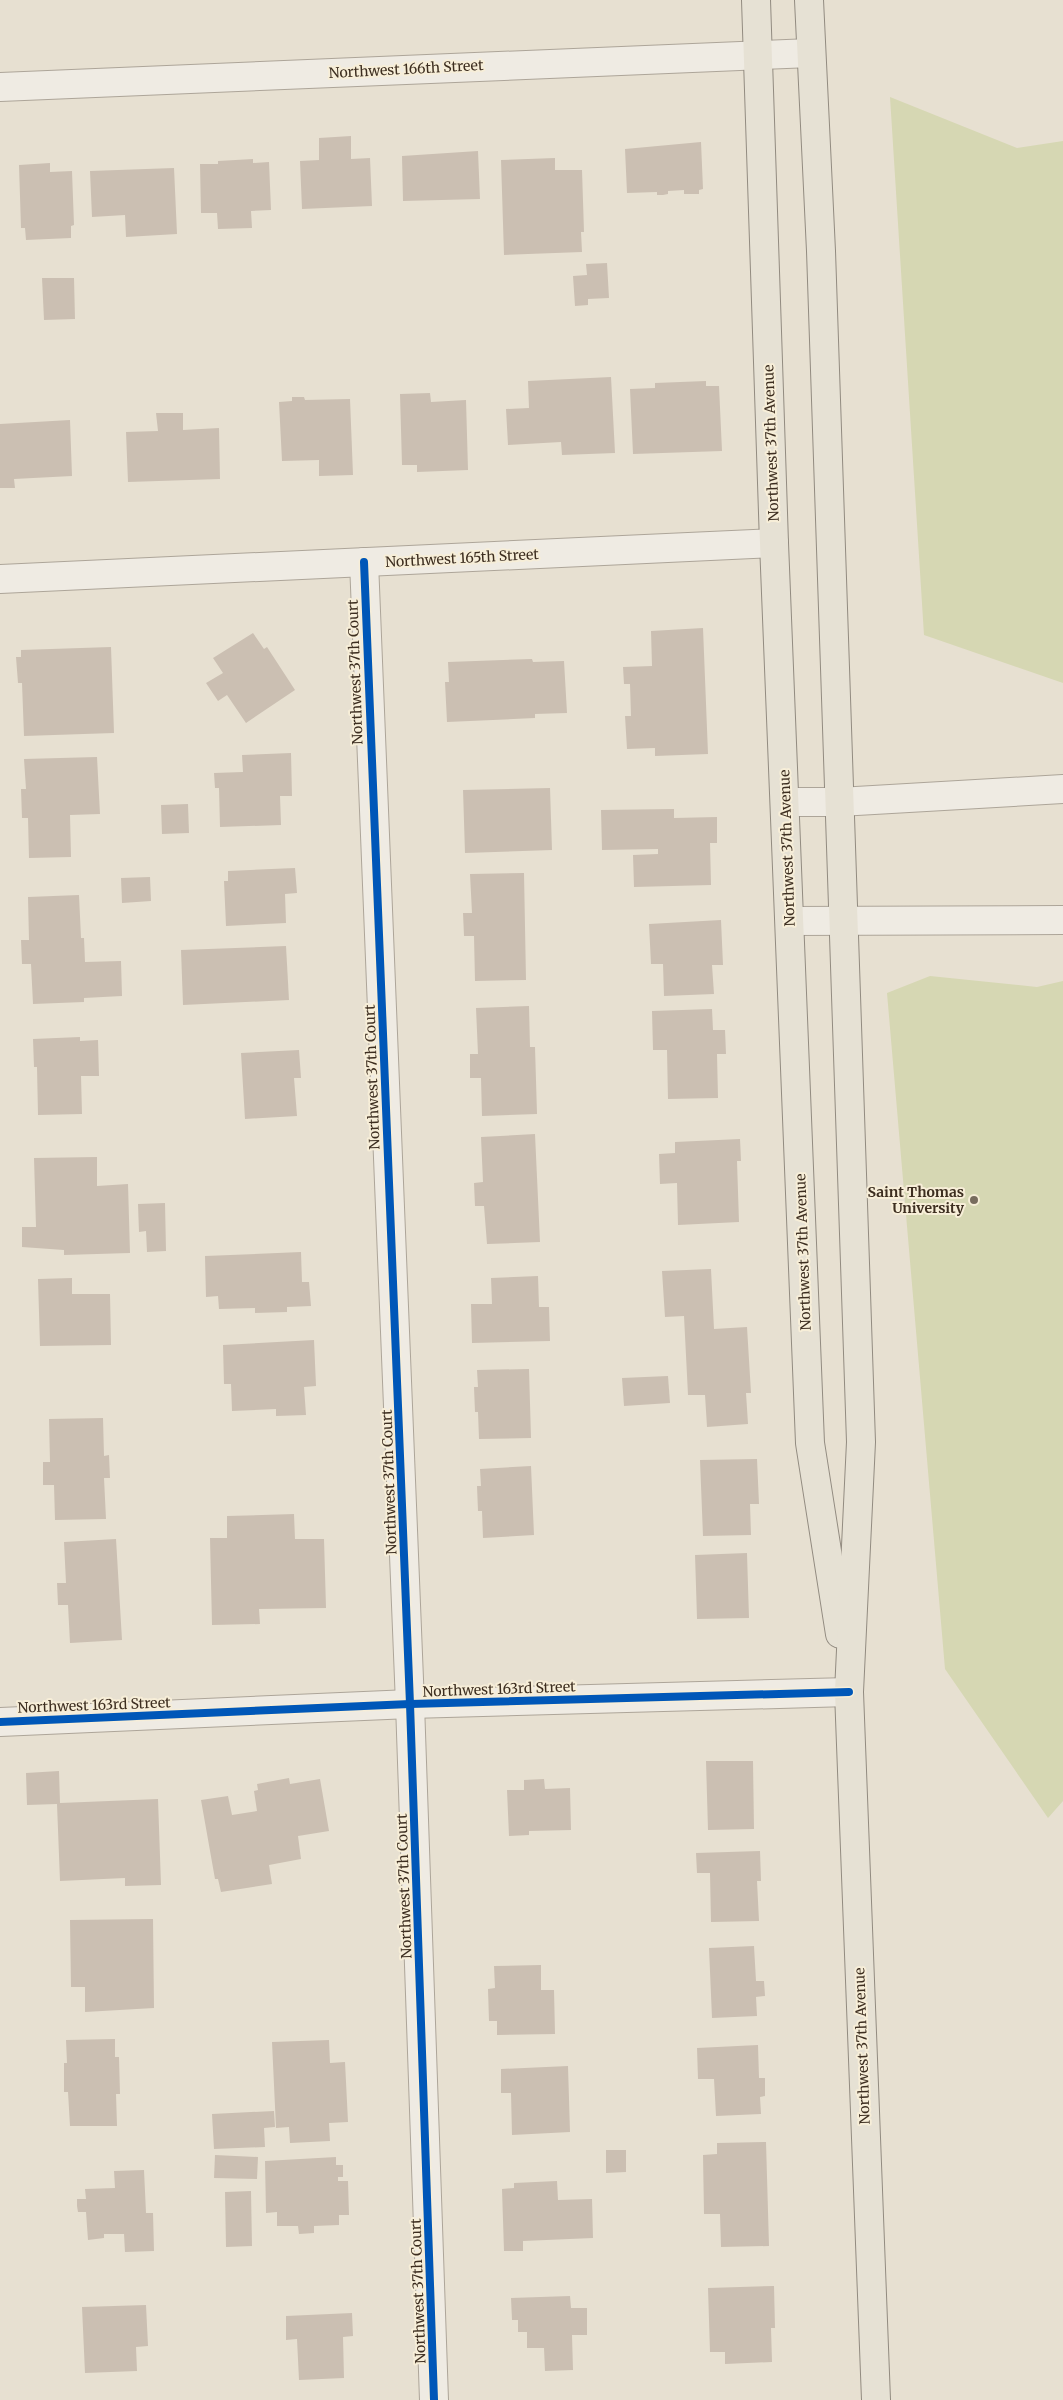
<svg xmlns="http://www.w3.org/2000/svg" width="1063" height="2400" viewBox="0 0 1063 2400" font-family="Merriweather,serif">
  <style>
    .green { fill: #d6d7b3 }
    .building { fill: #cbbfb2 }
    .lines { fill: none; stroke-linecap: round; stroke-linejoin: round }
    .street-casing { stroke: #ada599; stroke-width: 30 }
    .primary-casing { stroke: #928b80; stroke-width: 30 }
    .street { stroke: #efebe3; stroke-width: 28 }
    .primary { stroke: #e6e1d4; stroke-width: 28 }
    .cycleway-casing { stroke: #f7eed8; stroke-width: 11 }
    .cycleway { stroke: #0057b8; stroke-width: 8 }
    .poi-dot { fill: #786c5e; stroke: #f7eed8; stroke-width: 2 }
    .labels { text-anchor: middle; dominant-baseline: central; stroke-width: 4; stroke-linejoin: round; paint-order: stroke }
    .street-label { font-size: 14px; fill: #3d2e20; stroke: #f7eed8 }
    .poi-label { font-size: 14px; font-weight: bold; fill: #3d2e20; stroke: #f7eed8; text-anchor: end }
  </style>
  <rect width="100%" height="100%" fill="#e7e0d1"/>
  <g class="green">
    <path d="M890,97L1017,148L1063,141V683L924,635Z"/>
    <path d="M930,976L1037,987L1063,981V1801L1048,1818L945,1669L887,993Z"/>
  </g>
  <g class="building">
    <path d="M351,136V159L370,158L372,206L302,209L300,161L319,160V138Z"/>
    <path d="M701,142L703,189L699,190V194H684V190L668,191V194L663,195H657V192L627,193L625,149Z"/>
    <path d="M478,151L480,199L403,201L402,156Z"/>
    <path d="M555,158V170H582L584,232H581L582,252L504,255L501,160Z"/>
    <path d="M253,159V163L269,162L271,210L251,211L252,228L218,229L217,213H201L200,164H218V161Z"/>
    <path d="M50,163V172L72,171L74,225L71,226V238L26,240L25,228H21L19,165Z"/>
    <path d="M174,168L177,234L126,237L125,215L92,217L90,171Z"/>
    <path d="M607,263L609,298L588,299V305L575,306L573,276L587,275L586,264Z"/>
    <path d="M42,278H74L75,319L44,320Z"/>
    <path d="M611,377L615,453L562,455L561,442L508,445L506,409L529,408L528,381Z"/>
    <path d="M706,381V386H719L722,451L633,454L630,389L655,388V383Z"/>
    <path d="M430,393L431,402L466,400L468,470L417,472V465H402L400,394Z"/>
    <path d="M292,397H304L305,400L350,399L353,475L319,476V460L282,461L279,402L292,401Z"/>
    <path d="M156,413H183V430L219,428L220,479L128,482L126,432L158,431Z"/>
    <path d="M70,420L72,476L14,479L15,488H0V424Z"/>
    <path d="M703,628L708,754L655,756V748L627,749L625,716H631L630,684H624L623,667L652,666L651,631Z"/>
    <path d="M253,633L264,649L267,647L295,690L246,723L227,695L218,701L206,683L223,673L213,658Z"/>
    <path d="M111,647L114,733L24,736L22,683H18L16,657H21V650Z"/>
    <path d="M532,659L533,662L564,661L567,713L535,714V718L447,722L445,682H449L448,662Z"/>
    <path d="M291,753L292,796H280L281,825L220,827L219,788H215L214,773L243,772L242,755Z"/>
    <path d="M97,757L100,814L70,815L71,857L29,858L28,818H22L21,789H26L24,759Z"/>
    <path d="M550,788L552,850L465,853L463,790Z"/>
    <path d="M188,804L189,833L162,834L161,805Z"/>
    <path d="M674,809V818L717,817V843H710L711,885L634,887L633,855L658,854V849L602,850L601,810Z"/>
    <path d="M295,868L297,893L285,894L286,923L226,926L224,881H228V871Z"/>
    <path d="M524,873L526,980L475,981L474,936H464L463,913H472L470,874Z"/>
    <path d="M150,877L151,901L122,903L121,878Z"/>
    <path d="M79,895L81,938H84L85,962L121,961L122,996L84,998V1002L33,1004L31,964H22L21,940H29L28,897Z"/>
    <path d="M721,920L723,965H712L714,994L664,996L663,964H651L649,924Z"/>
    <path d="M286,946L289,1000L183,1005L181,950Z"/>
    <path d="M529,1006L530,1047H535L537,1114L482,1116L481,1078H470V1054H478L476,1008Z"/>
    <path d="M712,1009L713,1030H725L726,1054H717L718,1098L668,1099L667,1050H653L652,1011Z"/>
    <path d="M80,1037V1041L98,1040L99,1076H81L82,1114L38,1115L37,1067H34L33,1039Z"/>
    <path d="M299,1050L301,1078H294L297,1116L245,1119L241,1053Z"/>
    <path d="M535,1134L540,1242L487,1244L484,1206H475L474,1183L483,1182L481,1137Z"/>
    <path d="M740,1139L741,1161H737L739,1222L678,1225L677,1183L660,1184L659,1154L675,1153V1142Z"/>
    <path d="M97,1157V1186L128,1184L130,1253L64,1255V1250L22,1247V1227H36L34,1158Z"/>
    <path d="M165,1203L166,1251L147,1252L146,1231L139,1232L138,1204Z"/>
    <path d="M301,1252L302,1282H309L311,1306L287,1307V1312L255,1313V1308L219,1309L218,1296L206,1297L205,1256Z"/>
    <path d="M711,1269L714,1329L747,1327L751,1393H746L748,1424L707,1427L705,1395H688L684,1316L665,1317L662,1271Z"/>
    <path d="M538,1276L539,1307H549L550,1341L472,1343L471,1304H492L491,1278Z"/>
    <path d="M72,1278V1294H110L111,1345L40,1346L38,1279Z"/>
    <path d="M314,1340L316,1386L304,1387L306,1415L276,1416V1409L232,1411L231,1384H224L223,1345Z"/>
    <path d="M529,1369L531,1438L479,1439L478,1412H475L474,1387H478L477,1370Z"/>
    <path d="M668,1376L670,1403L624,1406L622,1378Z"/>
    <path d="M103,1418L104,1456L109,1455L110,1478H104L106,1519L55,1520L54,1485H43V1462H50L49,1419Z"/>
    <path d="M757,1459L759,1504H750L751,1535L703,1536L700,1460Z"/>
    <path d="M531,1466L534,1535L483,1538L482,1511H478L477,1486H481L480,1469Z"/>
    <path d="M294,1514L295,1539H324L326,1608L259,1609L260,1624L212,1625L210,1538H227V1516Z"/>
    <path d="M116,1539L122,1640L70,1643L68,1605H58L57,1583H66L64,1542Z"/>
    <path d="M747,1553L749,1618L697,1619L695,1555Z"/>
    <path d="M706,1761H753L754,1829L708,1830Z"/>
    <path d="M59,1771L60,1803L158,1799L161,1885L125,1886V1878L60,1881L57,1804L27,1805L26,1773Z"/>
    <path d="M289,1778L290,1784L320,1779L329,1831L298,1836L301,1859L269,1865L272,1884L221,1892L218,1879H215L201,1800L228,1796L232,1815L257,1811L254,1791L258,1790L257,1784Z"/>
    <path d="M544,1779L545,1789L570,1788L571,1830L529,1831V1835L509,1836L507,1790H524V1780Z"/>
    <path d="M760,1851L761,1881H757L759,1921L711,1922L710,1873H697L696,1853Z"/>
    <path d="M153,1919L154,2008L85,2012V1987H71L70,1920Z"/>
    <path d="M754,1946L756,1981H764L765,1996L756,1997L757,2016L712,2018L709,1948Z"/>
    <path d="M541,1965V1990H554L555,2034L497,2035V2021H489L488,1989L495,1988L494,1966Z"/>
    <path d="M115,2039V2057H119L120,2094H116L117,2126H70L68,2092H64V2063H67L66,2040Z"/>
    <path d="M329,2040L330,2063L345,2062L348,2122L329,2123L330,2141L290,2143L289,2127L276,2128L272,2042Z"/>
    <path d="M758,2045L759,2078H765V2096L760,2097L761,2114L716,2116L714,2079H698L697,2048Z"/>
    <path d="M568,2066L570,2132L512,2135L511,2093H501V2069Z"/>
    <path d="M274,2111L275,2127L264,2128L265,2147L214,2149L212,2114Z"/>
    <path d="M766,2142L769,2246L721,2247L720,2214H704L703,2155L717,2154V2143Z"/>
    <path d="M606,2150H626V2172L606,2173Z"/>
    <path d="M215,2155L258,2157L257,2179L214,2178Z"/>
    <path d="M336,2157V2165H343V2177H338V2181H348L349,2215H339V2225L314,2226V2233L299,2234L298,2226H277V2212L266,2213L265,2161Z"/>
    <path d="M144,2170L146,2213H153L154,2251L125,2252L124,2234H104V2238L88,2240L86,2212H78L77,2206V2199H86L85,2189L115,2188L114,2171Z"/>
    <path d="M557,2181L558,2200L592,2199L593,2238L523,2241V2251H504L502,2189L514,2188V2183Z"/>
    <path d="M251,2191L252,2246L226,2247L225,2192Z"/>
    <path d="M774,2286L775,2328H771L772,2362L725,2364V2352H710L708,2288Z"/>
    <path d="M570,2296L571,2308H587V2335H572L573,2370L545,2371L544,2348H527V2332H518V2320H512L511,2298Z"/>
    <path d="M146,2305L148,2346L136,2347L137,2371L85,2373L82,2307Z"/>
    <path d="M352,2313L353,2336L343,2337L344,2378L299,2380L297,2339L286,2340V2316Z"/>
  </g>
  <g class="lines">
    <g class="street-casing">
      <g id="street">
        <path d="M0,87L811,53"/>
        <path d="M364,562L410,1704L434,2400"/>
        <path d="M0,579L774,543"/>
        <path d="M785,802H839L1063,789"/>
        <path d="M790,921L1063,920"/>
        <path d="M0,1722L410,1704L849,1692"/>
      </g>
    </g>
    <g class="primary-casing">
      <g id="primary">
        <path d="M756,0L774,543L810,1443L840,1634"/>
        <path d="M809,0L821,251L861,1442L849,1692L876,2400"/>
      </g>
    </g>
    <use href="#street" class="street"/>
    <use href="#primary" class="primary"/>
    <g class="cycleway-casing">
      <g id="cycleway">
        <path d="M364,562L410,1704L434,2400"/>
        <path d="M0,1722L410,1704L849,1692"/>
      </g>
    </g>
    <use href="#cycleway" class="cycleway"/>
  </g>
  <circle class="poi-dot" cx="974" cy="1200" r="5"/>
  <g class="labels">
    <g class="street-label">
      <text transform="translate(406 69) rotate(-3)">Northwest 166th Street</text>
      <text transform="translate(771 443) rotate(-92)">Northwest 37th Avenue</text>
      <text transform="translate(462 558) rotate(-3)">Northwest 165th Street</text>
      <text transform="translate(355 672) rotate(-92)">Northwest 37th Court</text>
      <text transform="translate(787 848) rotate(-92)">Northwest 37th Avenue</text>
      <text transform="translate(372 1077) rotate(-92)">Northwest 37th Court</text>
      <text transform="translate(803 1252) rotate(-92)">Northwest 37th Avenue</text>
      <text transform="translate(389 1482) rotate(-92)">Northwest 37th Court</text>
      <text transform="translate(499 1689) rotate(-2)">Northwest 163rd Street</text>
      <text transform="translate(94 1705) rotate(-2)">Northwest 163rd Street</text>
      <text transform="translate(404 1886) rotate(-92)">Northwest 37th Court</text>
      <text transform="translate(862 2046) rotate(-92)">Northwest 37th Avenue</text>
      <text transform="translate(418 2291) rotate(-92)">Northwest 37th Court</text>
    </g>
    <g class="poi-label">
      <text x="964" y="1192">Saint Thomas<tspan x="964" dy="16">University</tspan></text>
    </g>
  </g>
</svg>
